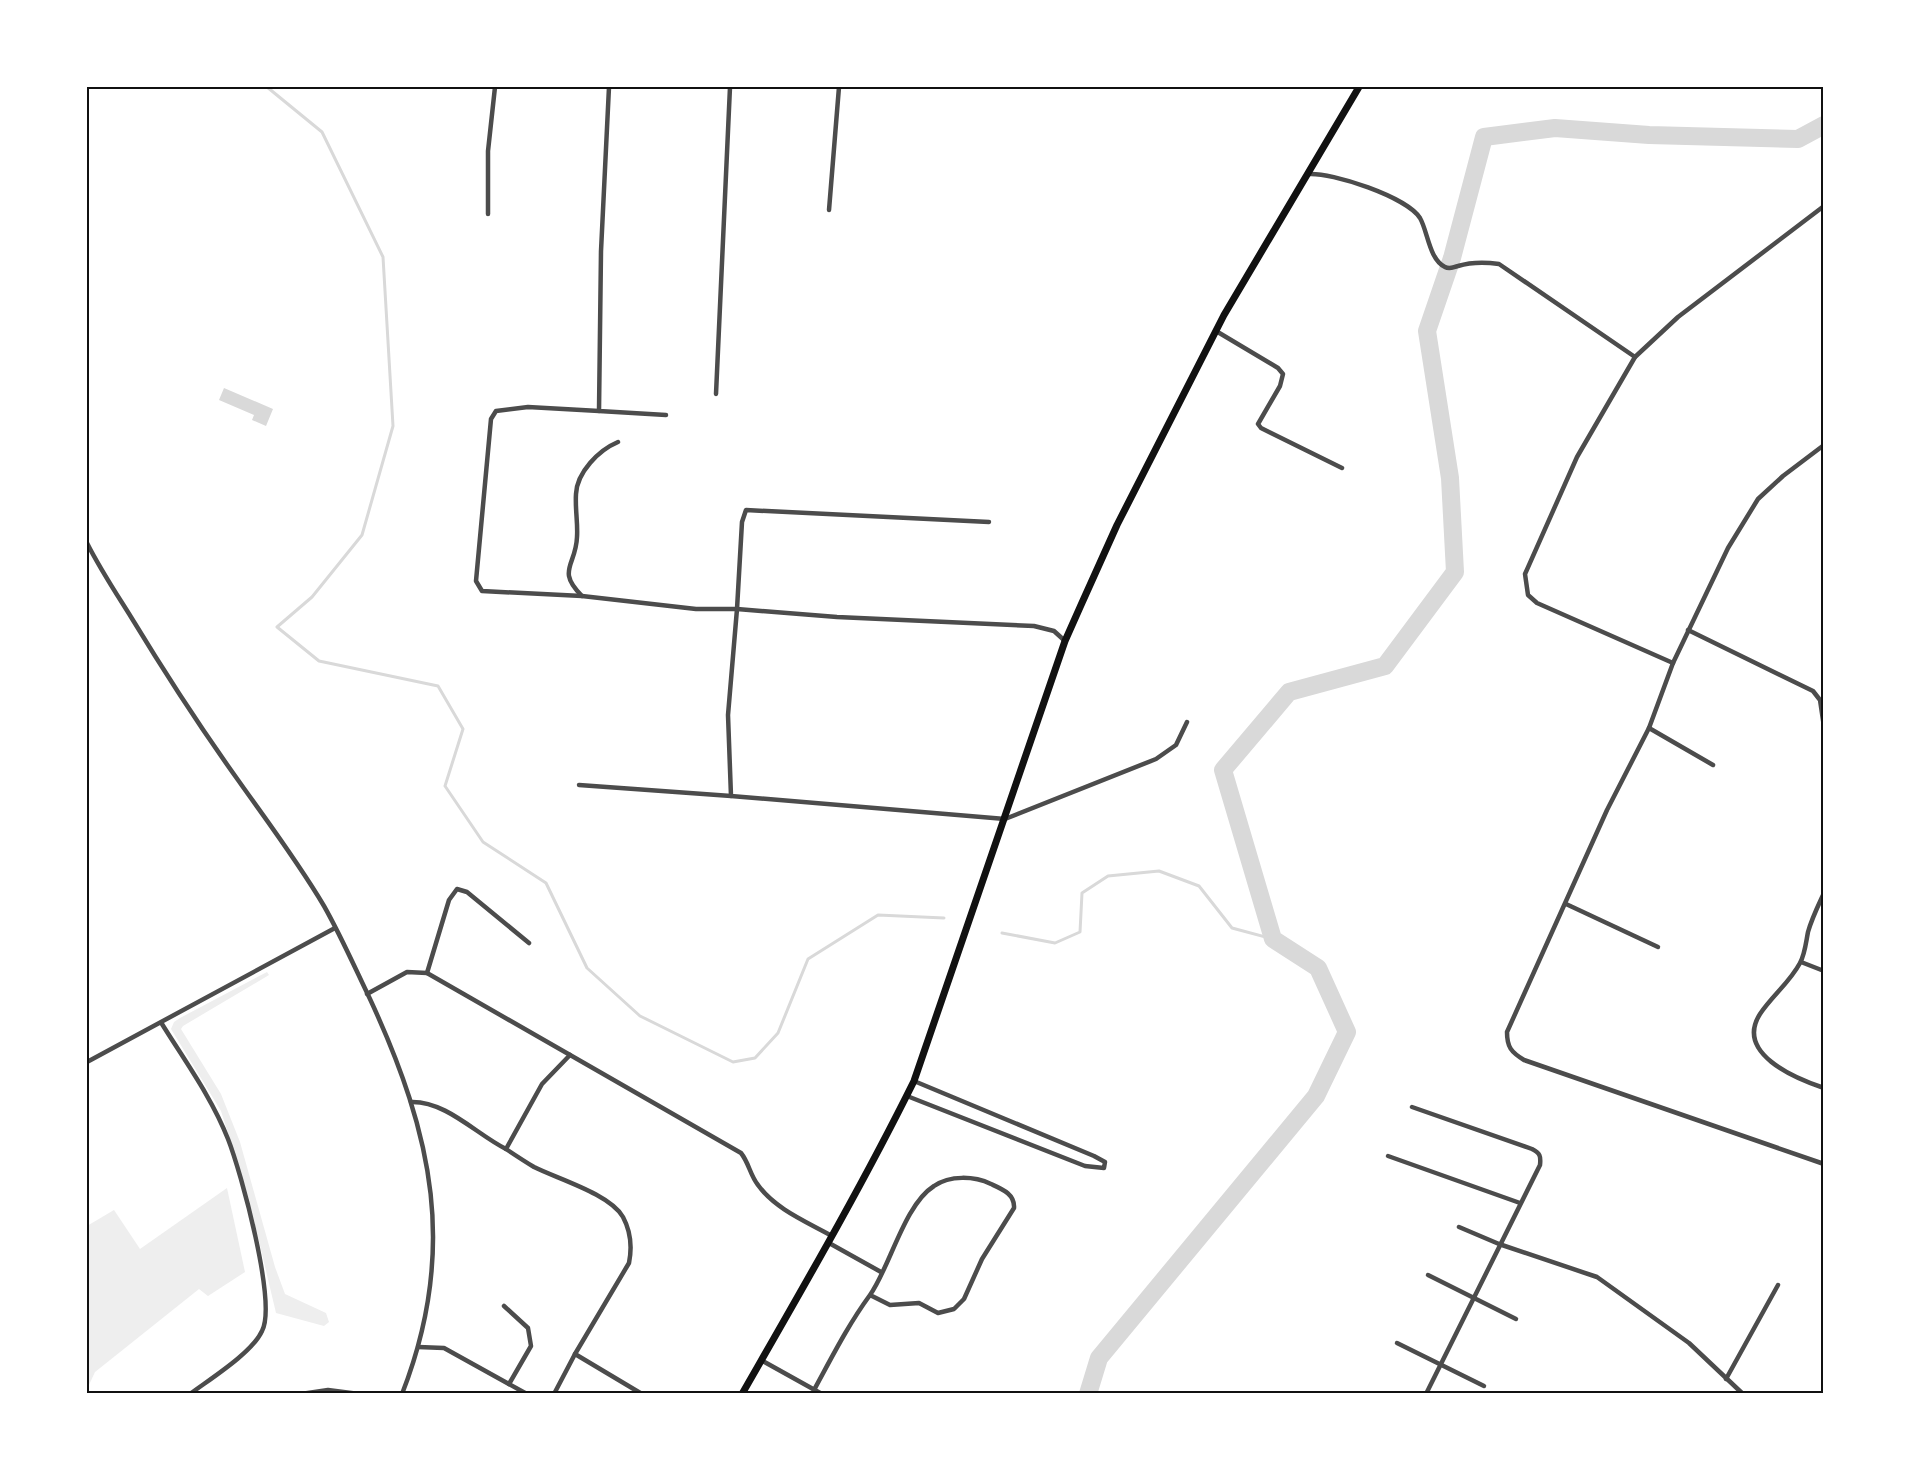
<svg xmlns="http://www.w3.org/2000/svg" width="1911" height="1481" viewBox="0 0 1911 1481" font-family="'IBM Plex Serif',serif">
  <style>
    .green { fill: #eee }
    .water { fill: #d9d9d9 }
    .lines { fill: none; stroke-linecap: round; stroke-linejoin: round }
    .stream { stroke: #d9d9d9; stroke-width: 3 }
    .river { stroke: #d9d9d9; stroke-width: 18 }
    .minor { stroke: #4c4c4c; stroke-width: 4.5 }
    .secondary { stroke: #111; stroke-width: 7 }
    .neatline { fill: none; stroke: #111; stroke-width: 2 }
  </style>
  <rect width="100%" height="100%" fill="#fff"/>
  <g class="green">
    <path d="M267,972L269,975L183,1026L181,1029L221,1094L240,1142L275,1267L285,1294L326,1313L329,1322L324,1326L276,1313L249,1199L221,1111L171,1029L174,1022L180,1018Z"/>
    <path d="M227,1188L245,1272L208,1296L199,1289L95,1372L88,1387L87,1226L114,1210L140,1249Z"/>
  </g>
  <path class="water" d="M224,388L273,409L266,426L252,420L254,415L219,400Z"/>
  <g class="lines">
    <g class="stream">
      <path d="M267,87L322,132L383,257L393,426L362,535L312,597L277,627L319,661L438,686L463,729L445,786L483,842L546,883L587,968L640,1016L733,1062L755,1058L778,1033L808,959L878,915L944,918"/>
      <path d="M1002,933L1055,943L1080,932L1082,893L1108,876L1159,871L1199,886L1232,928L1273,939"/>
    </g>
    <path class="river" d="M1088,1394L1099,1358L1316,1096L1347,1032L1318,968L1273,939L1223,770L1289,692L1385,666L1455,572L1450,478L1427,331L1452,258L1484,137L1555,128L1649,135L1798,139L1824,125"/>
    <g class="minor">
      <path d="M609,87L601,251L599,411L666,415"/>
      <path d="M1308,174C1332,172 1407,197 1420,218C1428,232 1429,259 1445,267C1450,270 1453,267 1458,266C1471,262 1485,262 1499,264L1635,357"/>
      <path d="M829,210L839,87"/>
      <path d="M488,214V151L495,87"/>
      <path d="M1216,331L1278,368L1283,374L1280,386L1258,424L1261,428L1342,468"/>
      <path d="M716,394L730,87"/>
      <path d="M599,411L528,407L496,411L491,419L476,581L482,591L582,596L696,609H737L742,522L746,510L989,522"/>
      <path d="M1824,445L1783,476L1758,499L1728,548L1673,663L1649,728L1607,810L1507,1032C1507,1047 1511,1052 1524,1060L1824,1164"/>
      <path d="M87,543C100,569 116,593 131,617C165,673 200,727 238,780C267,821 298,862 324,906C341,936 355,968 370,999C433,1135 458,1251 402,1394"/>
      <path d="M582,596C556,570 576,566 577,537C578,523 575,509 576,494C577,472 599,450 618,442"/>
      <path d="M1688,630L1813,691L1820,700L1824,727"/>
      <path d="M1065,641L1054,631L1034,626L837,617L737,609L728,715L731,796L1005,819L1156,759L1176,745L1187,722"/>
      <path d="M1673,663L1537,603L1528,595L1525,574L1577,457L1635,357L1678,317L1824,206"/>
      <path d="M1649,728L1713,765"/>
      <path d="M579,785L731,796"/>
      <path d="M1824,893C1818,906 1812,918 1808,932C1806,942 1805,954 1800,963C1790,982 1772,996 1760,1014C1735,1053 1794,1078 1824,1088"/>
      <path d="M1566,904L1658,947"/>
      <path d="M1801,962L1824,971"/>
      <path d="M427,973L449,900L457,889L467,892L529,943"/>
      <path d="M367,994L407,972L427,973L741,1153C749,1163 750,1175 758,1185C775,1209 807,1222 832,1236"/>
      <path d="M162,1024C185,1061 212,1098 228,1139C241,1172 277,1303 262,1331C252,1353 210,1379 190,1394"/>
      <path d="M87,1062L335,928"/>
      <path d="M907,1096L1085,1166L1104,1168L1105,1162L1094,1156L914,1081"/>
      <path d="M411,1102C446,1101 476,1134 506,1149L542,1084L570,1055"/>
      <path d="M1412,1107L1532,1149C1540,1153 1541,1156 1540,1165L1426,1394"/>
      <path d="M506,1149C515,1155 524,1161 534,1167C558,1179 610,1194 623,1217C631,1232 632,1248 629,1263L575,1354"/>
      <path d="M1388,1156L1520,1203"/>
      <path d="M1459,1227L1499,1244L1597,1277L1689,1343L1743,1394"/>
      <path d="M829,1243L881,1272"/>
      <path d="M1428,1275L1516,1319"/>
      <path d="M504,1306L528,1328L531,1346L509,1384"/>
      <path d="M1397,1343L1484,1386"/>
      <path d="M418,1347L444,1348L527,1394"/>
      <path d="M761,1360L822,1394"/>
      <path d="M1726,1379L1778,1285"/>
      <path d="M814,1390C832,1357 848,1325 870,1295C890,1267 904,1205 934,1186C950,1175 974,1176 991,1184C1002,1189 1015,1194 1014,1208L982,1259L964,1299L954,1309L938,1313L919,1303L890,1305L870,1295"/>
      <path d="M301,1394L328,1390L359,1394"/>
      <path d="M554,1394L575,1354L642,1394"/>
    </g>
    <path class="secondary" d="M742,1394C801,1291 861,1188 914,1081L1065,641L1081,605L1117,525L1224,315L1359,87"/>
  </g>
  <rect width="1911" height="1481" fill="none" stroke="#ffffff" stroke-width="177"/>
  <rect x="88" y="88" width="1734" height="1304" class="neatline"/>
</svg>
